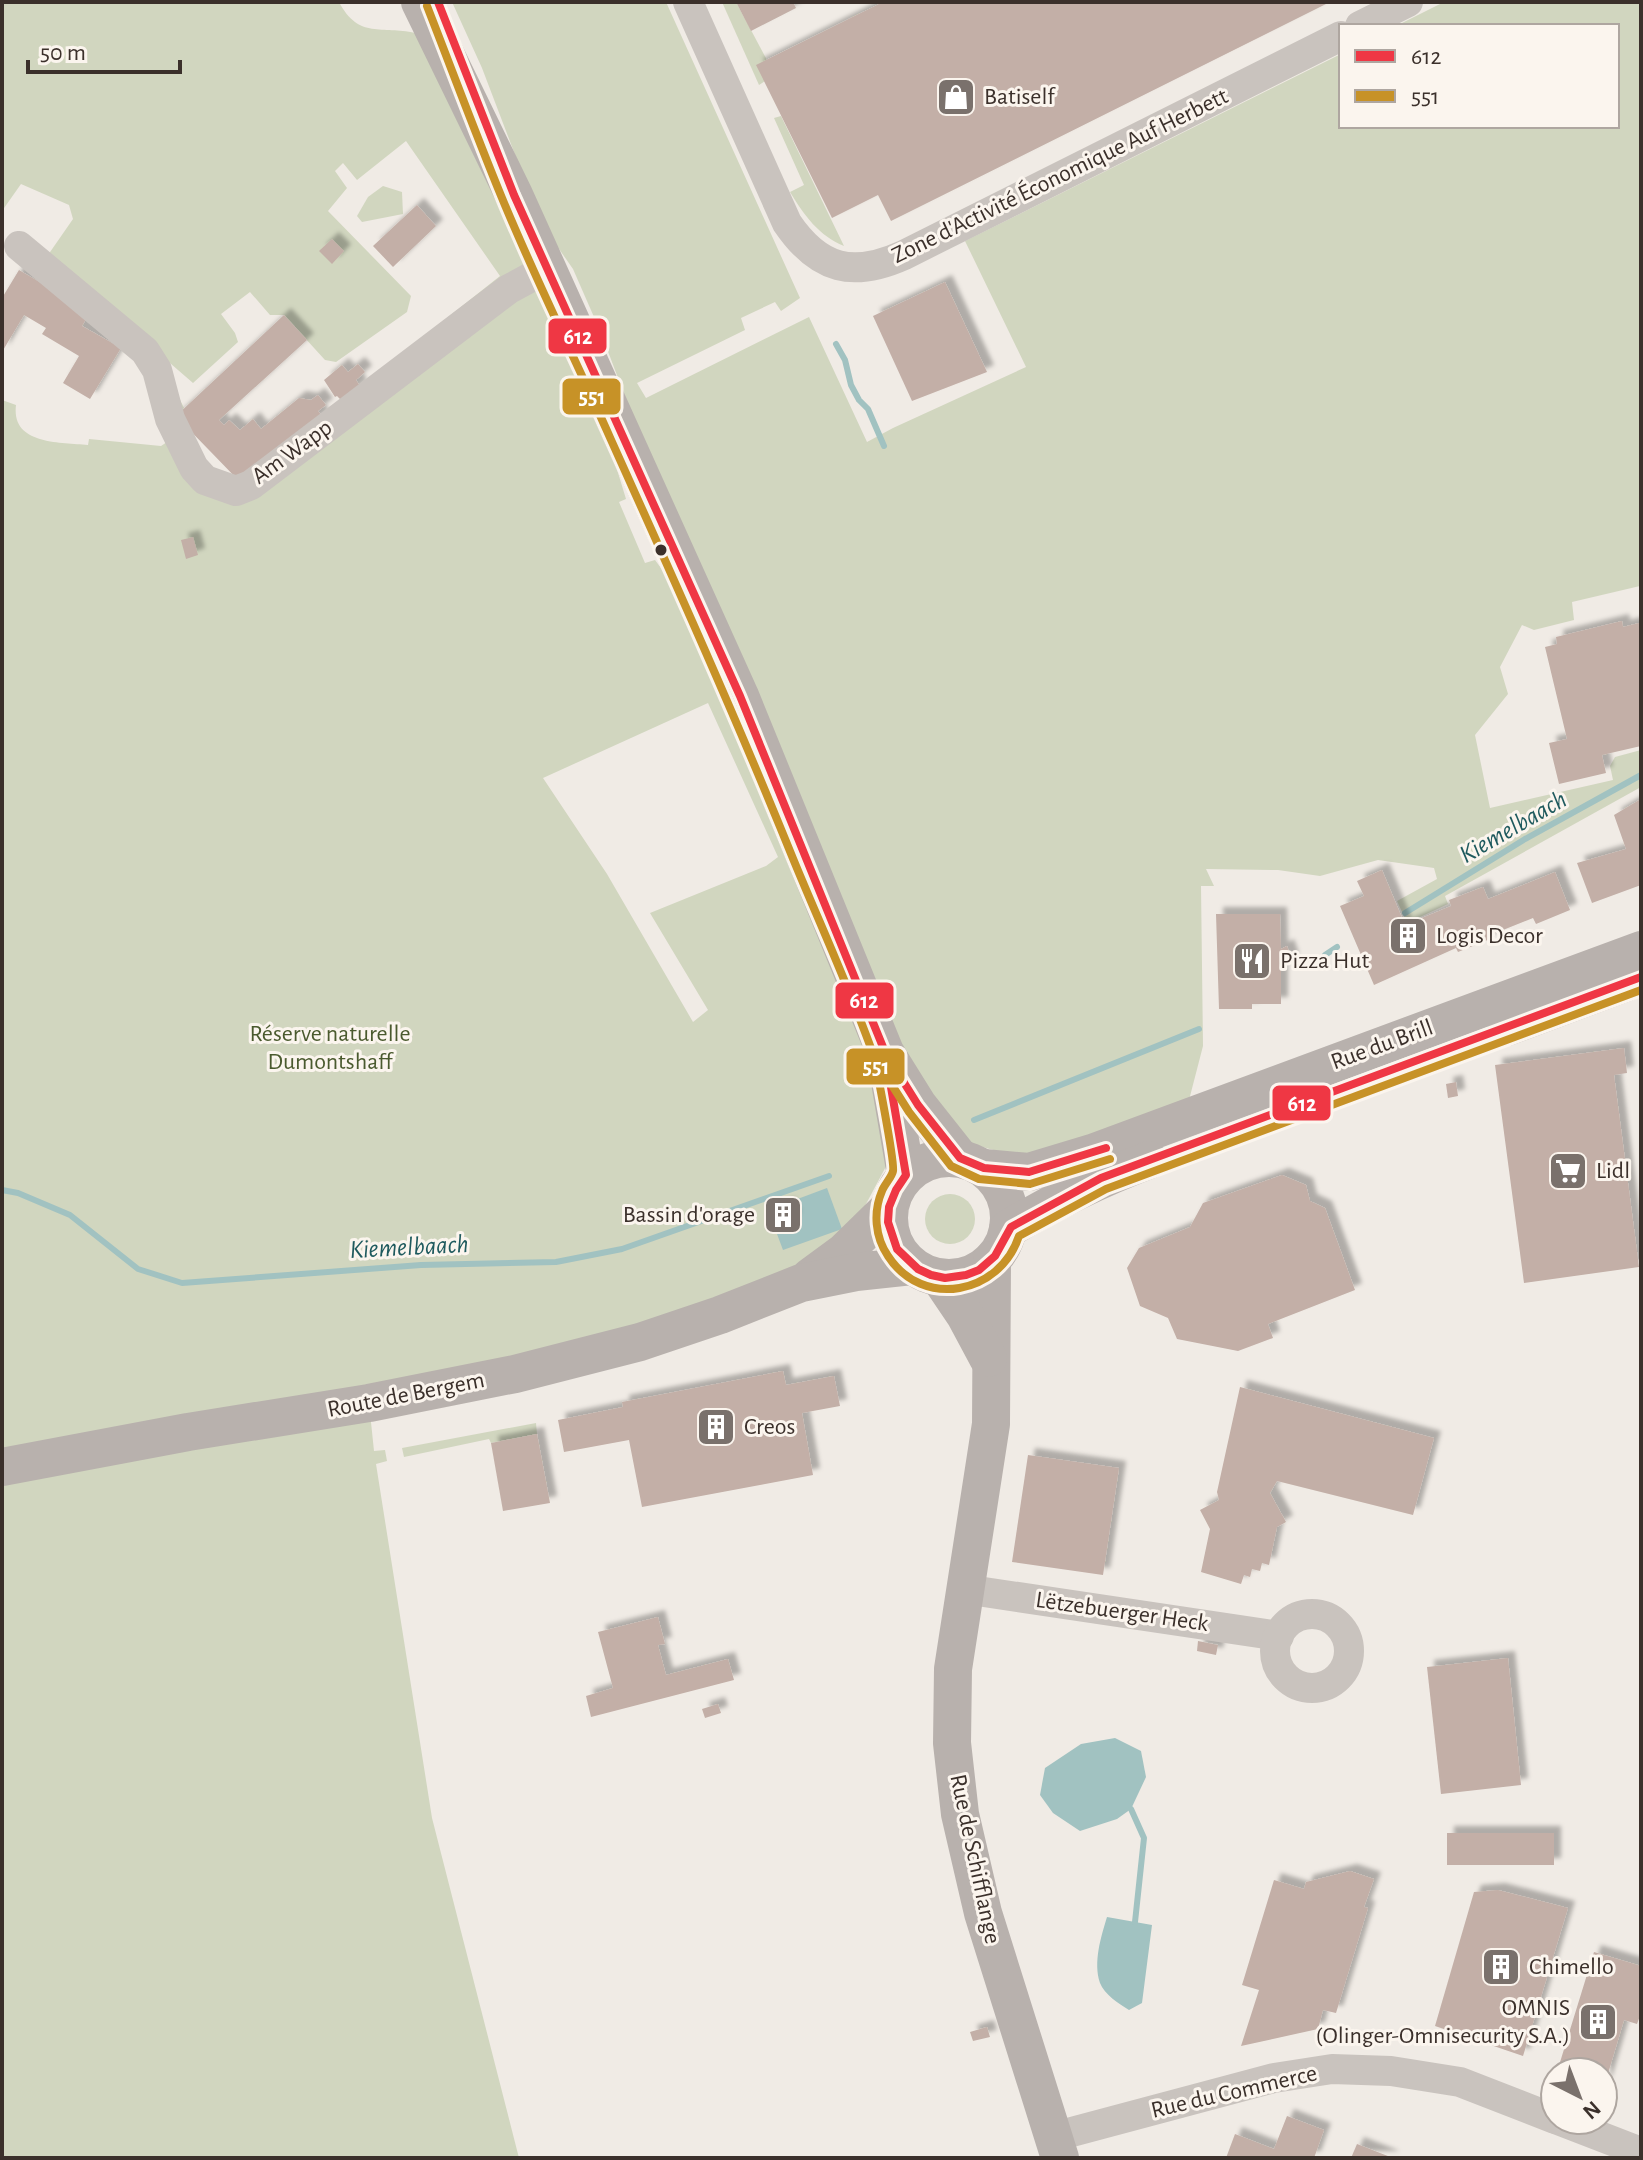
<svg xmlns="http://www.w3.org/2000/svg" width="1643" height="2160" viewBox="0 0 1643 2160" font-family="'Alegreya Sans',sans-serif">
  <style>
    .green { fill: #d1d6bf; fill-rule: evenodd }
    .water { fill: #a1c2c1 }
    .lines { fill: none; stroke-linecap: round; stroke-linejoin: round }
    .stream { stroke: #a1c2c1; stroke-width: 6 }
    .building { fill: #c3afa7; filter: url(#shadow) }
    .minor { stroke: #c9c3be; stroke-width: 30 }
    .major { stroke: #b8b1ad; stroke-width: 38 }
    .bus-1-casing { stroke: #fbf5ee; stroke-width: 14 }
    .bus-2-casing { stroke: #fbf5ee; stroke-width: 14 }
    .bus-1 { stroke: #ef3744; stroke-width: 8 }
    .bus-2 { stroke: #c79227; stroke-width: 8 }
    .bus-dot { fill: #3b302b; stroke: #fbf5ee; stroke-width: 3 }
    .labels { text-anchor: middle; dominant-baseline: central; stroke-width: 6; stroke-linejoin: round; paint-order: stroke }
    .poi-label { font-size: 24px; fill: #3b302b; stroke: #fbf5ee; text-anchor: start }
    .street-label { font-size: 24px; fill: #3b302b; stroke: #fbf5ee }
    .park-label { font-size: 24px; fill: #4a5a2e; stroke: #fbf5ee }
    .water-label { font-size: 26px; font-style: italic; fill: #1f5a5e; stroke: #fbf5ee }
    .line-badge { stroke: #fbf5ee; stroke-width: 3 }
    .badge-label { font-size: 22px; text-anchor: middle; font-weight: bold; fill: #fff }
  </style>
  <defs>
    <filter id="shadow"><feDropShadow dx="7" dy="-7" stdDeviation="2" flood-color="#0004"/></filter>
  </defs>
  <rect width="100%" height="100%" fill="#f0ebe5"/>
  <g class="green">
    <path d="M2,2H339C359,40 382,25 415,33L525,260L521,270L540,290L612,453L626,499L619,502L645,563L655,560L713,638L885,1052L891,1157L857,1221L819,1257L659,1320L369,1403L374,1451L385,1450L387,1461L376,1464L432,1818L519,2158H2V400L16,405C11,445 60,442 88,445L89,439L161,446L170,440L147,369L48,255L73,219L69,205L21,184L2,211ZM406,141L500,276L240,482L202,467L176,417L184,408L167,373L163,357L193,383L238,342L235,333L221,314L250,292L270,315H284L325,360L336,362L407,312L411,296L328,211L347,188L335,171L343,163L357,180ZM708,703L778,857L766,866L650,913L708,1010L693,1022L607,874L543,778Z"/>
    <path d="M452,2H666L800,298L781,311L775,302L741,318L745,330L637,383L646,398L809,317L867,442L893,428L1026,367L965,241L1341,54V126H1617V26H1396L1444,2H1641V589L1640,586L1572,602L1574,620L1534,630L1522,625L1500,667L1508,694L1475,735L1490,808L1613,780L1610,766L1615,757L1641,750V787L1445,896L1448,904L1407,923L1397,901L1437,879L1434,868L1378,860L1320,876L1278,870L1206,869L1214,886H1201L1203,1046L1188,1104L1031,1155C1002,1153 968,1148 945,1125C933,1113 911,1062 901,1043L626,399L601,333L573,269L541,223L482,68Z"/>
    <path d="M722,2H736L767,60L765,81L759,85Z"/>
    <path d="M781,116L844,246C819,236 804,215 790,192L804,185L774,118Z"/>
    <path d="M383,186L402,192L403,214L362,222L357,216L368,197Z"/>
    <circle cx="950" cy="1219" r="25"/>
    <path d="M536,1423L537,1434L491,1443L489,1439L404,1457L402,1448Z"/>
  </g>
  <g class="water">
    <path d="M827,1188L842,1229L783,1250L768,1210Z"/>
    <path d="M1115,1738L1141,1751L1146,1777L1131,1809L1117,1819L1080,1831L1053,1813L1040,1795L1045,1768L1081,1744Z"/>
    <path d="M1107,1917L1152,1925L1142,2003L1129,2010C1119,2004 1104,1994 1100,1983C1093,1962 1101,1937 1107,1917Z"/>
  </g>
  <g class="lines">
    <g class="stream">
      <path d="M836,344L845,360L851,385L859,400L868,409L884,446"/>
      <path d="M1405,913L1525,839L1641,775"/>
      <path d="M1325,955L1337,947"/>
      <path d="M974,1120L1199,1029"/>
      <path d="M2,1190L18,1193L70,1215L138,1269L182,1283L421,1265L556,1262L622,1249L829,1176"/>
      <path d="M1131,1809L1144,1838L1135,1922"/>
    </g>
  </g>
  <g class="building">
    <path d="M736,2H793L796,8L751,31Z"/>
    <path d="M883,2H1330L891,221L878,195L832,218L756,65Z"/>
    <path d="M417,205L436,226L393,267L373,246Z"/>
    <path d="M332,239L344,251L332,264L319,251Z"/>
    <path d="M19,270L90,312L82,326L121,348L90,399L63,383L79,356L42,334L46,328L24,315L2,352V298Z"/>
    <path d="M945,282L987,372L912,401L873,316Z"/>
    <path d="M284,315L307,340L219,420L224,425L229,420L240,430L253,419L261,429L299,398L311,400L318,395L326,405L318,411L322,416L240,482L176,416Z"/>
    <path d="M358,364L365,372L356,380L360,386L342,401L337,396L335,397L324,380L342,365L348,372Z"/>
    <path d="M193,537L198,555L186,559L181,540Z"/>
    <path d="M1622,621L1623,627L1639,623L1641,631V746L1602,755L1606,773L1559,784L1549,743L1567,739L1545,647L1557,644L1556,637Z"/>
    <path d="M1641,799V885L1592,903L1577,863L1626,849L1614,815Z"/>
    <path d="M1382,870L1405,925L1451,906L1449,900L1483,887L1488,899L1555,872L1570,910L1536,924L1533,918L1493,934L1495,937L1458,952L1456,948L1374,985L1340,906L1364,896L1357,881Z"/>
    <path d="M1216,914H1280L1281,949L1287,946L1292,960L1281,963V1004H1252V1009H1219Z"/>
    <path d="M1624,1048L1627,1073L1614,1075L1639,1267L1524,1283L1495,1065Z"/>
    <path d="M1456,1082L1458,1096L1448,1098L1446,1084Z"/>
    <path d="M1282,1175L1306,1185L1310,1201L1325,1208L1355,1290L1268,1324L1273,1338L1238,1351L1177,1339L1168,1318L1140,1306L1127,1268L1139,1248L1190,1227L1203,1203Z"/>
    <path d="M788,1204L794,1219L777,1225L771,1210Z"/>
    <path d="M783,1371L786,1385L834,1376L840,1406L802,1413L813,1475L642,1507L629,1440L564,1452L558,1420L623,1407L622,1402Z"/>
    <path d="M1240,1387L1434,1438L1413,1515L1277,1481L1270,1493L1286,1522L1277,1527L1269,1565L1262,1563L1260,1571L1252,1569L1250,1577L1244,1575L1241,1584L1201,1572L1210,1529L1200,1510L1219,1500L1217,1492Z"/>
    <path d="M537,1434L550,1503L503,1511L491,1443Z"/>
    <path d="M1028,1455L1119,1468L1103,1575L1012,1562Z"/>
    <path d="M658,1617L665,1644L658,1645L666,1675L728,1659L734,1680L591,1717L586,1696L613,1688L598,1632Z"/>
    <path d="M1198,1641L1218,1645L1216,1655L1197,1651Z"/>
    <path d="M1508,1658L1521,1785L1441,1794L1427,1667Z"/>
    <path d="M718,1704L721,1713L705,1718L702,1709Z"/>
    <rect x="1447" y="1833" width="107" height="32"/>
    <path d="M1350,1871L1374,1879L1364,1907L1368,1908L1336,2013L1323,2010L1318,2029L1241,2046L1259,1990L1242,1985L1274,1880L1304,1889L1306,1882Z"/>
    <path d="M1498,1890L1568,1908L1523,2056L1435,2026L1474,1892Z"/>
    <path d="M1594,1952L1641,1966V2013L1637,2024L1624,2020L1604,2087L1603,2072H1557Z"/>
    <path d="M987,2027L990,2037L973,2041L970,2032Z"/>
    <path d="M1287,2116L1324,2130L1314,2158H1226L1235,2134L1274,2149Z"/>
    <path d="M1357,2144L1393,2158H1351Z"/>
  </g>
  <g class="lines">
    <g class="minor">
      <path d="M688,2L787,223C819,270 853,278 904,255L1341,36"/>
      <path d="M1360,26L1408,2"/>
      <path d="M19,246L145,351L157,370L170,419L194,468L205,480L236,491L251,485L509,289L546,269"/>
      <path d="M964,1589L1279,1636"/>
      <circle cx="1312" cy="1651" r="37"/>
      <path d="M1558,2120L1641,2152"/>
      <path d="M1053,2137L1274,2078L1332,2069L1391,2071L1460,2082L1555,2119"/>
    </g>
    <g class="major">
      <path d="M420,2L514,195L740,696L885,1052L918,1105L960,1158"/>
      <path d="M1507,1027L1625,983"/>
      <path d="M888,1070L906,1175"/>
      <circle cx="949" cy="1218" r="60"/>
      <path d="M984,1168L1029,1172L1092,1153L1641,950"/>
      <path d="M1008,1229C1054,1201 1099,1179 1149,1160"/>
      <path d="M992,1260L991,1424L953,1669L952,1743L960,1814L983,1913L1060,2158"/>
      <path d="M810,1277L844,1252L888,1209"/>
      <path d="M940,1278L965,1315L988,1358"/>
      <path d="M2,1467L188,1432L369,1403L515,1374L640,1342L720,1315L801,1283L856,1272L912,1266"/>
    </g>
    <g class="bus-1-casing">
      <g id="bus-1">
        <path d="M438,2L514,195L740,696L885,1052L906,1175L896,1190L889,1207L888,1222L897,1249L918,1269L931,1275L945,1278L966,1275L979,1270L995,1256L1011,1227L1101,1178L1641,977"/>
        <path d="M893,1065L918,1105L960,1158L984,1168L1029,1172L1106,1148"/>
      </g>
    </g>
    <g class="bus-2-casing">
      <g id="bus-2">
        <path d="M427,6C452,70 476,135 502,198C532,271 567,342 599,413C666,562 733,710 794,861C820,924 849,987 872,1051C876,1062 895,1164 893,1171C892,1177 884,1185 882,1191C873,1212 875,1237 888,1256C923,1310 1000,1294 1019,1236L1106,1189L1641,990"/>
        <path d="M883,1071L909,1112L951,1166L979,1179L1030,1184L1110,1159"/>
      </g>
    </g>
    <use href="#bus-1" class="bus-1"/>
    <use href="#bus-2" class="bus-2"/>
  </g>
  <defs>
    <g id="shop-square" transform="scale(2)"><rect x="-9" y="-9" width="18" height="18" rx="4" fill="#7a716c" stroke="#fbf5ee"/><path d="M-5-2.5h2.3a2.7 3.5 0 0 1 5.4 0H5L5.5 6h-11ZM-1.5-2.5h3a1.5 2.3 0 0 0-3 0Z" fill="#fff"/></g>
    <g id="building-square" transform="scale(2)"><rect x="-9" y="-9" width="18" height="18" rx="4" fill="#7a716c" stroke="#fbf5ee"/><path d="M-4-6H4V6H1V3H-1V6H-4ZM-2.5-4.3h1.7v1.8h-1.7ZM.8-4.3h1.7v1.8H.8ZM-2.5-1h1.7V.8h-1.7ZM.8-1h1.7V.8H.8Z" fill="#fff"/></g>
    <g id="restaurant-square" transform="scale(2)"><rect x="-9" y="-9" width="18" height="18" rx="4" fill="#7a716c" stroke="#fbf5ee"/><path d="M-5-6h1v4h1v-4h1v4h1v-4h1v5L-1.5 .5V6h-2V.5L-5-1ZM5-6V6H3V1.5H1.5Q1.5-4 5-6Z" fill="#fff"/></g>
    <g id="supermarket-square" transform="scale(2)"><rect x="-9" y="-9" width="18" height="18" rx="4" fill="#7a716c" stroke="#fbf5ee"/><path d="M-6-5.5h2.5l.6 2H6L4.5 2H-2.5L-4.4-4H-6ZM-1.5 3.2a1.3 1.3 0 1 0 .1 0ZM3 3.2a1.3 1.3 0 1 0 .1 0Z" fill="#fff"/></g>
  </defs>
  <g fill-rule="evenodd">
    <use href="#shop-square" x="956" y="97"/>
    <use href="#building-square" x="1408" y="936"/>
    <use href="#restaurant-square" x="1252" y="961"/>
    <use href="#supermarket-square" x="1568" y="1171"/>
    <use href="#building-square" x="783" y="1215"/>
    <use href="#building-square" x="716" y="1427"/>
    <use href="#building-square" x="1501" y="1967"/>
    <use href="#building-square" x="1598" y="2022"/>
  </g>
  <circle class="bus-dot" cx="661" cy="550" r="7"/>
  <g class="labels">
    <g class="poi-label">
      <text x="984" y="97">Batiself</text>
      <text x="1436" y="936">Logis Decor</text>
      <text x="1280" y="961">Pizza Hut</text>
      <text x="1596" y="1171">Lidl</text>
      <text x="755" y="1215" text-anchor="end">Bassin d'orage</text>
      <text x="744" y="1427">Creos</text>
      <text x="1529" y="1967">Chimello</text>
      <text x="1570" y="2008" text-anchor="end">OMNIS<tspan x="1570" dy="28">(Olinger-Omnisecurity S.A.)</tspan></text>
    </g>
    <g class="street-label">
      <text transform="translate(1060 176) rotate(-26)">Zone d'Activité Économique Auf Herbett</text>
      <text transform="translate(292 452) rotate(-36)">Am Wapp</text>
      <text transform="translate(1382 1045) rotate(-20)">Rue du Brill</text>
      <text transform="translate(406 1395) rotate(-11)">Route de Bergem</text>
      <text transform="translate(1122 1612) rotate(8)">Lëtzebuerger Heck</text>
      <text transform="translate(975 1859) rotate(78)">Rue de Schifflange</text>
      <text transform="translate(1234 2092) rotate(-13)">Rue du Commerce</text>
    </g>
    <g class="park-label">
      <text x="330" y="1034">Réserve naturelle<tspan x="330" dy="28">Dumontshaff</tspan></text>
    </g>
    <g class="water-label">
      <text transform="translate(1513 827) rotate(-30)">Kiemelbaach</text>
      <text transform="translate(409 1247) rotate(-3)">Kiemelbaach</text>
    </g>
  </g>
  <g class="line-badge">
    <rect x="547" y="317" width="61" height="38" rx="8" fill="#ef3744"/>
    <rect x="561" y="377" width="61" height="39" rx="8" fill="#c79227"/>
    <rect x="834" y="981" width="61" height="39" rx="8" fill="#ef3744"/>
    <rect x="845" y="1047" width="61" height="39" rx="8" fill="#c79227"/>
    <rect x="1271" y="1084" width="61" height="38" rx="8" fill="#ef3744"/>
  </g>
  <g class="badge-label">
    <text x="578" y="344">612</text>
    <text x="592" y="404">551</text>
    <text x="864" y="1008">612</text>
    <text x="876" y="1074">551</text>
    <text x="1302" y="1111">612</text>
  </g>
  <rect width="1643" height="2160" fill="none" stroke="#3b302b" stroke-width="8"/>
  <rect x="1339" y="24" width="280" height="104" fill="#fbf5ee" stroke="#aea6a0" stroke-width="2"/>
  <rect x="1355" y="50" width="40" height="12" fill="#ef3744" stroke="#aea6a0" stroke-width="2"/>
  <text x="1411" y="64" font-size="24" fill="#3b302b">612</text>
  <rect x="1355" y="90" width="40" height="12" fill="#c79227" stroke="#aea6a0" stroke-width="2"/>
  <text x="1411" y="104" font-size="24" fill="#3b302b">551</text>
  <g transform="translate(1579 2096) rotate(138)"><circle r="38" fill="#fbf5ee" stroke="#aea6a0" stroke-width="2"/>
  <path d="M0-6L14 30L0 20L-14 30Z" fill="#7a716c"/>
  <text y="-12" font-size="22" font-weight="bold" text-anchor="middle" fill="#3b302b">N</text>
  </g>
  <path d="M28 60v12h152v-12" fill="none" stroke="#3b302b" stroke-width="4"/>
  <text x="40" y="60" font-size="24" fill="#3b302b" stroke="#fbf5ee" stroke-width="6" paint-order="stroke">50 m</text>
</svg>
